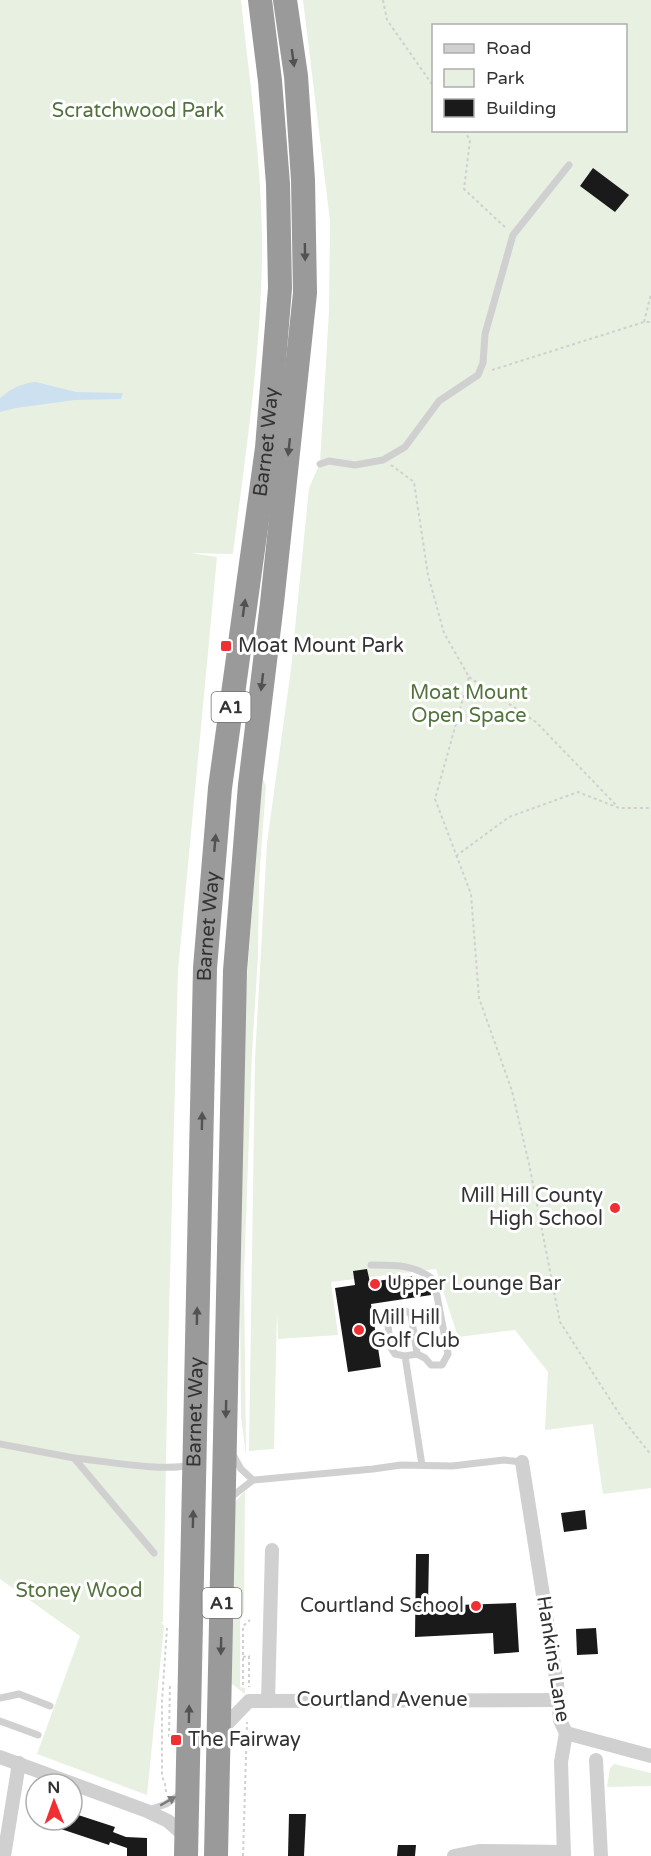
<svg xmlns="http://www.w3.org/2000/svg" width="651" height="1856" viewBox="0 0 651 1856" font-family="'Varela Round',sans-serif">
  <style>
    .green { fill: #e8f0e1; fill-rule: evenodd }
    .water { fill: #cde0f0 }
    .building { fill: #1a1a1a }
    .lines { fill: none; stroke-linecap: round; stroke-linejoin: round }
    .path { stroke: #d0d0d0; stroke-width: 2; stroke-dasharray: 3 3; stroke-linecap: butt }
    .lane { stroke: #d0d0d0; stroke-width: 7 }
    .street { stroke: #d0d0d0; stroke-width: 14 }
    .highway { stroke: #9a9a9a; stroke-width: 24 }
    .oneway { fill: #525252 }
    .oneway2 { fill: #7a7a7a }
    .poi-dot { fill: #f02f32; stroke: #fff; stroke-width: 2 }
    .labels { text-anchor: middle; dominant-baseline: central; stroke-width: 6; stroke-linejoin: round; paint-order: stroke }
    .shield { fill: #fff; stroke: #707070; stroke-width: 1.5 }
    .shield-label { font-size: 18px; font-weight: bold; fill: #333 }
    .park-label { font-size: 20px; fill: #52733c; stroke: #fff }
    .street-label { font-size: 20px; fill: #333; stroke: #fff }
    .poi-label { font-size: 20px; fill: #333; stroke: #fff; text-anchor: start }
  </style>
  <rect width="100%" height="100%" fill="#fff"/>
  <g class="green">
    <path d="M0,0H241C249,78 261,157 262,236C263,343 246,448 233,554L190,553L217,557L178,971L168,1352L163,1622H161L164,1626L147,1795L37,1754L80,1636L0,1579Z"/>
    <path d="M303,0H651V1488L603,1494L593,1424L545,1430L548,1372L515,1330L458,1337L436,1269L331,1282L338,1335L278,1339L277,1310L274,1449L249,1451L255,1059L267,843L291,669L309,488L320,463L329,311L330,221ZM434,26H626V130H434Z"/>
    <path d="M262,777L266,786L259,880L258,956L252,1052L244,1274L246,1455L241,1416L239,1178L245,1005Z"/>
    <path d="M245,1491L244,1612L240,1620V1687L245,1688V1694L231,1683L235,1502Z"/>
    <path d="M614,1764L651,1773V1786L607,1787L610,1768Z"/>
  </g>
  <path class="water" d="M36,382L76,392L123,393L121,399L75,400L16,408L0,412V398C11,389 21,383 36,382Z"/>
  <g class="building">
    <path d="M593,168L629,195L615,212L580,186Z"/>
    <path d="M367,1269L370,1282L412,1276L414,1286L429,1284L431,1295L371,1304L381,1367L348,1372L335,1288L355,1285L353,1271Z"/>
    <path d="M585,1510L587,1529L564,1532L561,1513Z"/>
    <path d="M416,1554H429L428,1606L516,1603L519,1652L494,1654L493,1633L415,1637Z"/>
    <path d="M596,1628L598,1654L577,1655L576,1629Z"/>
    <path d="M72,1813L115,1827L113,1832L126,1837L147,1838V1856H127V1848L110,1842L109,1845L40,1822V1820H72Z"/>
    <path d="M289,1814H306L304,1856H288Z"/>
    <path d="M398,1845H416L415,1856H397Z"/>
  </g>
  <g class="lines">
    <g class="path">
      <path d="M383,0L387,20L434,87"/>
      <path d="M464,130L470,140L464,189L507,229"/>
      <path d="M644,322L651,294"/>
      <path d="M492,370L644,322H651"/>
      <path d="M391,465L414,482L428,575L444,633L469,677L435,799L471,894L479,998L512,1091L529,1164L560,1322L622,1418L651,1455"/>
      <path d="M469,677L536,722L617,806"/>
      <path d="M456,856L509,817L578,792L619,808H651"/>
      <path d="M243,1657L249,1656V1687"/>
      <path d="M243,1685V1626L250,1620"/>
      <path d="M169,1737L170,1683"/>
      <path d="M166,1792L165,1784L162,1776V1701L167,1628"/>
      <path d="M243,1856L247,1722"/>
    </g>
    <g class="lane">
      <path d="M320,464L329,461L355,465L383,460L405,447L439,401L478,375L483,363L485,334L513,235L569,165"/>
      <path d="M371,1265C395,1265 414,1264 434,1280L448,1354L442,1365H431L425,1358L417,1354"/>
      <path d="M405,1356L417,1354L411,1314L402,1309L392,1310L387,1318L391,1348L395,1354L405,1356L422,1465"/>
      <path d="M0,1444L74,1458L154,1553"/>
      <path d="M232,1453L241,1469L253,1480"/>
      <path d="M74,1458C106,1461 162,1472 191,1465"/>
      <path d="M230,1498L253,1480L373,1469L401,1465L452,1466L504,1460L522,1462"/>
      <path d="M0,1698L19,1694L50,1706"/>
      <path d="M0,1721L38,1735"/>
      <path d="M149,1810L166,1804L182,1793"/>
    </g>
    <g class="street">
      <path d="M522,1462L557,1684L560,1720L566,1733L561,1762L564,1856"/>
      <path d="M268,1701L272,1550"/>
      <path d="M219,1732L249,1701L558,1700"/>
      <path d="M566,1733L651,1756"/>
      <path d="M0,1757L147,1811L168,1821L186,1837"/>
      <path d="M596,1760L601,1856"/>
      <path d="M4,1856L19,1763"/>
      <path d="M454,1856L479,1851L564,1852"/>
    </g>
    <g class="highway">
      <path id="s1" d="M186,1856L205,968L220,788L267,448L280,288L278,184L270,81L260,0"/>
      <path d="M216,1856L235,971L250,785L272,603L305,293L303,180L296,76L285,0"/>
    </g>
  </g>
  <defs><path id="oneway-solid" d="M-6-.8H1V-3.2L6.5 0L1 3.2V.8H-6Z" transform="scale(1.5)"/></defs>
  <g class="oneway">
    <use href="#oneway-solid" transform="translate(293 58) rotate(82)"/>
    <use href="#oneway-solid" transform="translate(305 252) rotate(89)"/>
    <use href="#oneway-solid" transform="translate(289 447) rotate(96)"/>
    <use href="#oneway-solid" transform="translate(244 608) rotate(-82)"/>
    <use href="#oneway-solid" transform="translate(262 682) rotate(97)"/>
    <use href="#oneway-solid" transform="translate(215 843) rotate(-85)"/>
    <use href="#oneway-solid" transform="translate(202 1121) rotate(-89)"/>
    <use href="#oneway-solid" transform="translate(197 1316) rotate(-89)"/>
    <use href="#oneway-solid" transform="translate(226 1409) rotate(91)"/>
    <use href="#oneway-solid" transform="translate(193 1519) rotate(-89)"/>
    <use href="#oneway-solid" transform="translate(221 1646) rotate(91)"/>
    <use href="#oneway-solid" transform="translate(189 1714) rotate(-89)"/>
  </g>
  <use class="oneway2" href="#oneway-solid" transform="translate(168 1801) rotate(-30)"/>
  <g class="poi-dot">
    <rect x="220" y="640" width="12" height="12" rx="3"/>
    <circle cx="615" cy="1208" r="6"/>
    <circle cx="375" cy="1284" r="6"/>
    <circle cx="359" cy="1330" r="6"/>
    <circle cx="476" cy="1606" r="6"/>
    <rect x="170" y="1734" width="12" height="12" rx="3"/>
  </g>
  <g class="labels">
    <g class="shield">
      <rect x="211.5" y="692" width="39" height="30" rx="4.5"/>
      <rect x="202.5" y="1588" width="39" height="30" rx="4.5"/>
    </g>
    <g class="shield-label">
      <text x="231" y="707">A1</text>
      <text x="222" y="1603">A1</text>
    </g>
    <g class="park-label">
      <text x="138" y="111">Scratchwood Park</text>
      <text x="469" y="693">Moat Mount<tspan x="469" dy="23">Open Space</tspan></text>
      <text x="79" y="1591">Stoney Wood</text>
    </g>
    <g class="street-label">
      <text stroke="none"><textPath href="#s1" startOffset="1418">Barnet Way</textPath></text>
      <text stroke="none"><textPath href="#s1" startOffset="930">Barnet Way</textPath></text>
      <text stroke="none"><textPath href="#s1" startOffset="444">Barnet Way</textPath></text>
      <text transform="translate(553 1659) rotate(81)">Hankins Lane</text>
      <text x="382" y="1700">Courtland Avenue</text>
    </g>
    <g class="poi-label">
      <text x="238" y="646">Moat Mount Park</text>
      <text x="603" y="1196" text-anchor="end">Mill Hill County<tspan x="603" dy="23">High School</tspan></text>
      <text x="387" y="1284">Upper Lounge Bar</text>
      <text x="371" y="1318">Mill Hill<tspan x="371" dy="23">Golf Club</tspan></text>
      <text x="464" y="1606" text-anchor="end">Courtland School</text>
      <text x="188" y="1740">The Fairway</text>
    </g>
  </g>
  <rect x="432" y="24" width="195" height="108" fill="#ffffff" stroke="#adadad" stroke-width="1.5"/>
  <rect x="444" y="44" width="30" height="9" fill="#d0d0d0" stroke="#adadad" stroke-width="1.5"/>
  <text x="486" y="54" font-size="18" fill="#333333">Road</text>
  <rect x="444" y="69" width="30" height="18" fill="#e8f0e1" stroke="#adadad" stroke-width="1.5"/>
  <text x="486" y="84" font-size="18" fill="#333333">Park</text>
  <rect x="444" y="99" width="30" height="18" fill="#1a1a1a" stroke="#adadad" stroke-width="1.5"/>
  <text x="486" y="114" font-size="18" fill="#333333">Building</text>
  <g transform="translate(54 1802) rotate(359)"><circle r="28" fill="#ffffff" stroke="#adadad" stroke-width="1.5"/>
  <path d="M0-4.5L10 22L0 15L-10 22Z" fill="#f02f32"/>
  <text y="-9" font-size="16" font-weight="bold" text-anchor="middle" fill="#333333">N</text>
  </g>
</svg>
